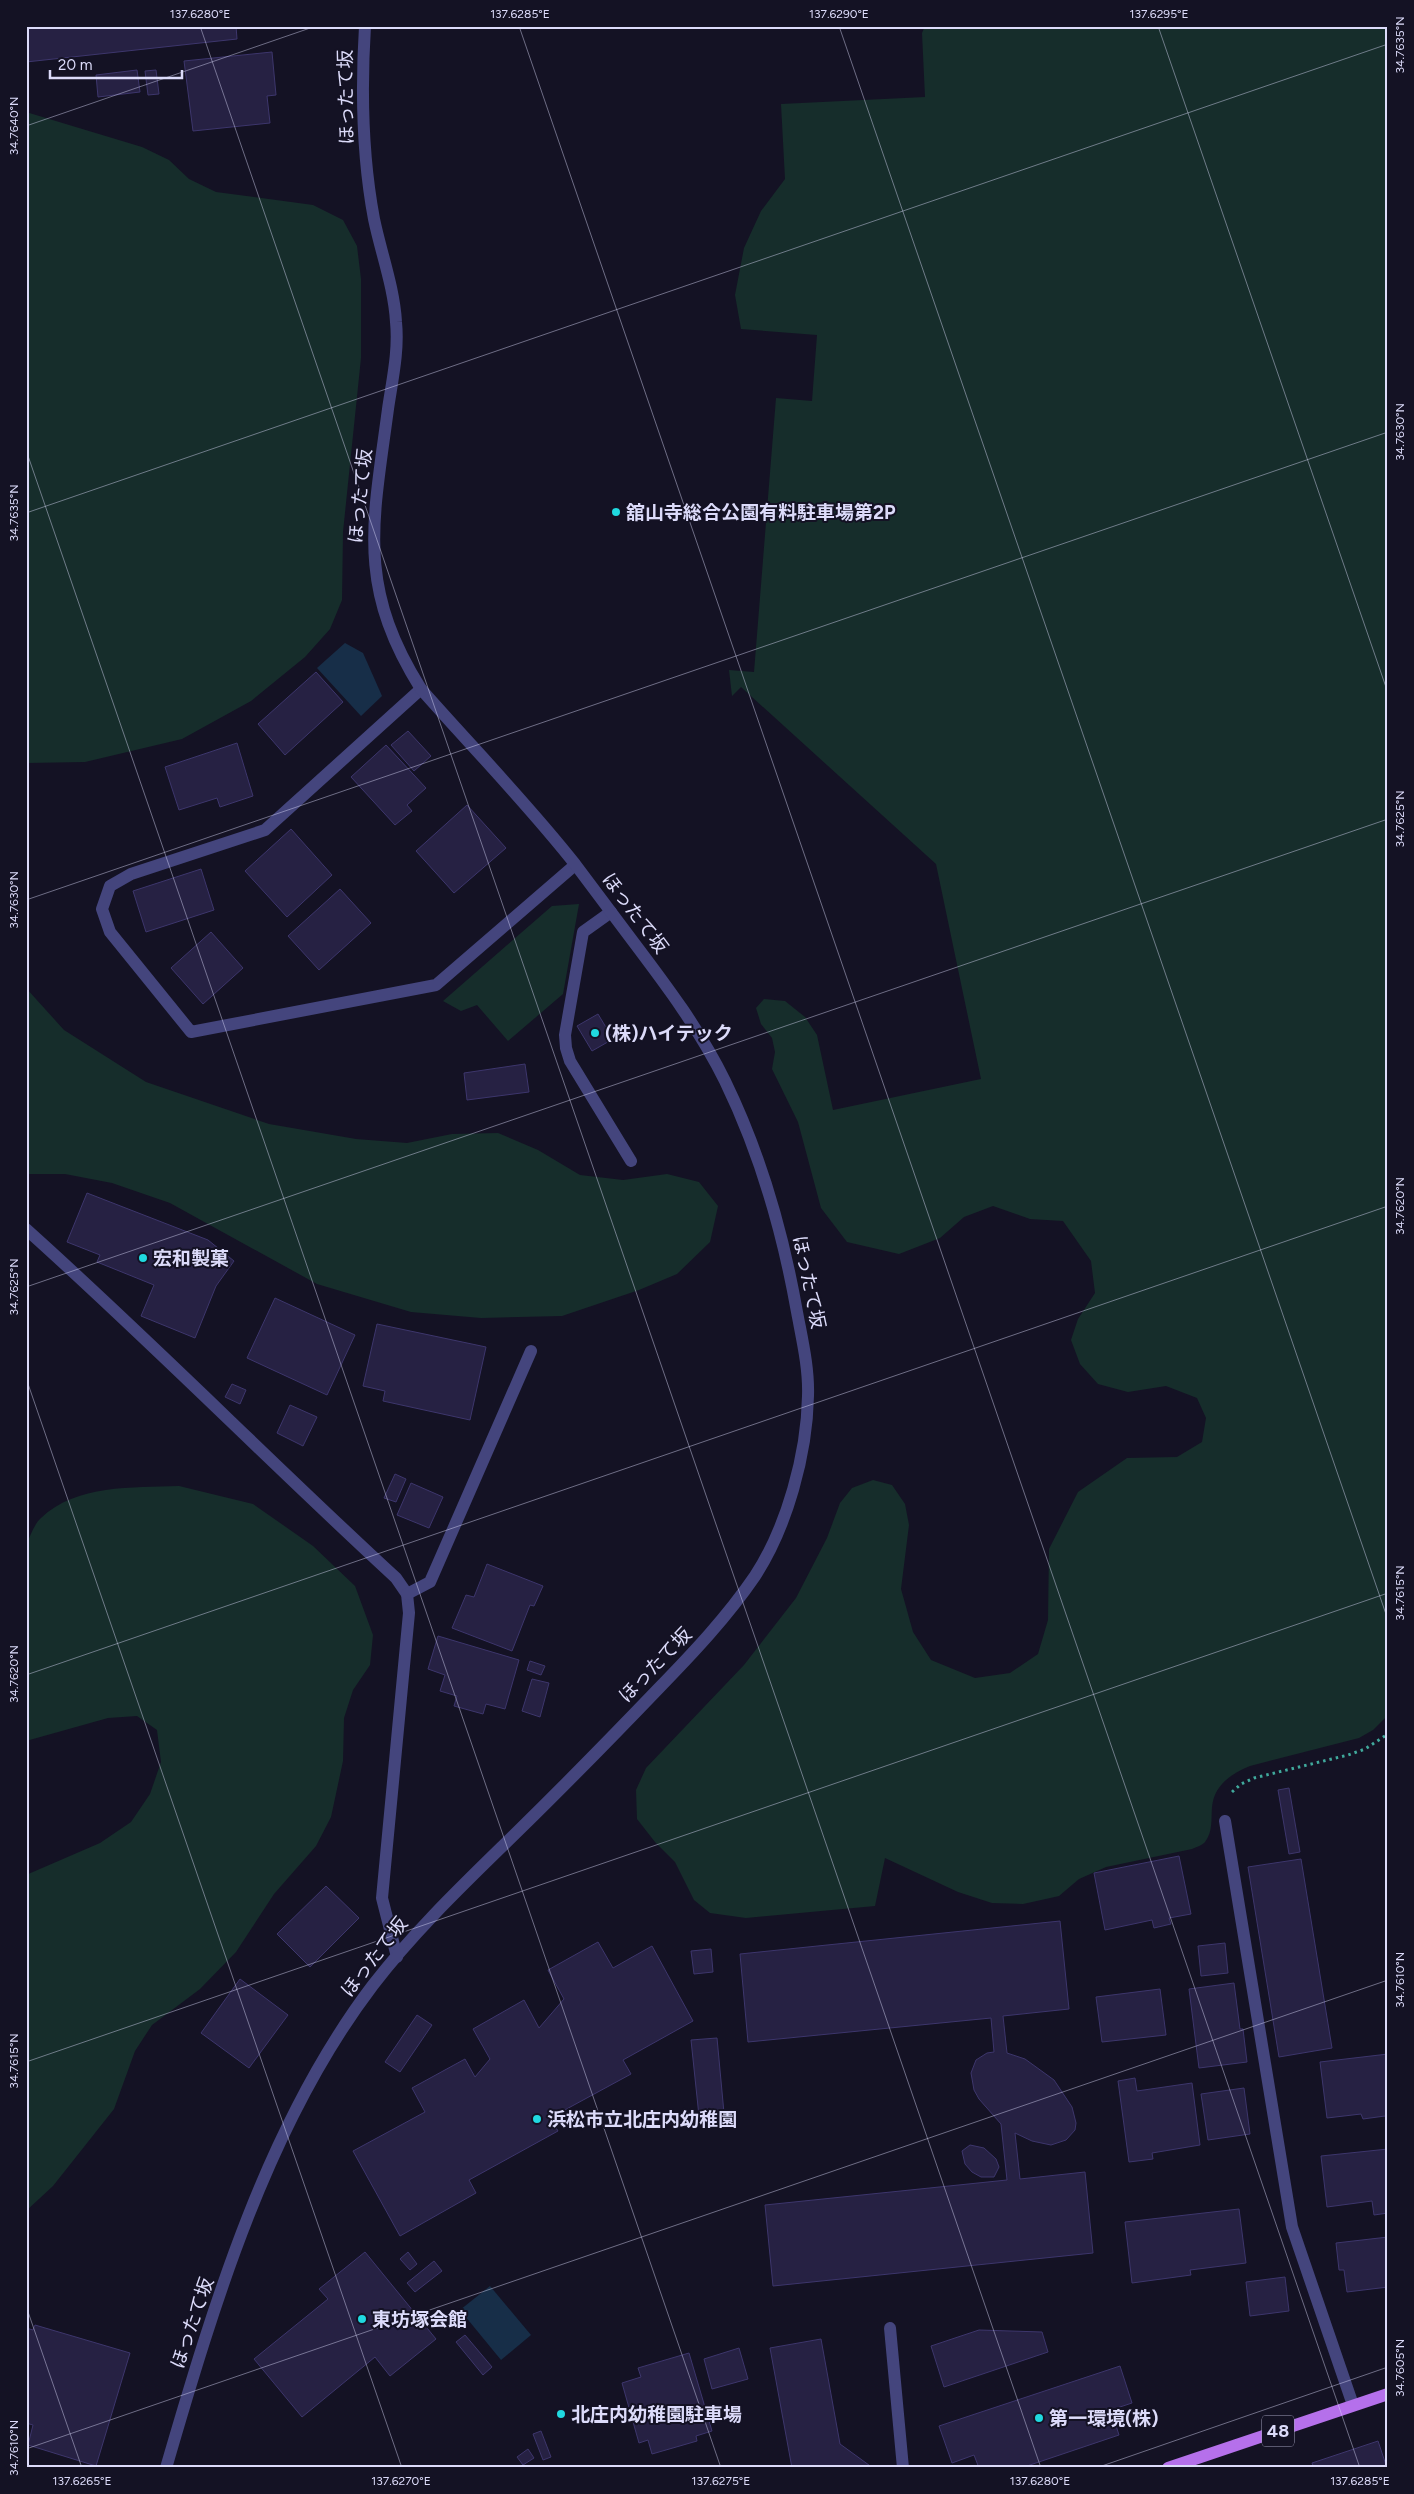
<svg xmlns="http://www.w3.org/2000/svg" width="1414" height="2494" viewBox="0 0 1414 2494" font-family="Figtree,'Noto Sans JP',sans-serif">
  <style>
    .green { fill: #162d2b }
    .water { fill: #172e48 }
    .building { fill: #262143; stroke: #3d366c }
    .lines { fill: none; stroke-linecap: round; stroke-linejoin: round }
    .path { stroke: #40a99c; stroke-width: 3; stroke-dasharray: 2.5 4; stroke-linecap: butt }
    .minor { stroke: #44457d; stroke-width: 12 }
    .major { stroke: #b570eb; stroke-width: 12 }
    .ticks { fill: none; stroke: #dcdbfa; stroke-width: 1; stroke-opacity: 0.45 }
    .poi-dot { fill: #20d9e0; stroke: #141224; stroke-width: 2 }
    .labels { text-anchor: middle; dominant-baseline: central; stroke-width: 4; stroke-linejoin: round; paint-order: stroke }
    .shield { fill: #141224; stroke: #a09fba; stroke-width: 1 }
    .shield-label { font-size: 18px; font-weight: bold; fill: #dcdbfa }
    .street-label { font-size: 19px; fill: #dcdbfa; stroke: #141224 }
    .poi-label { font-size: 19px; font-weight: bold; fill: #dcdbfa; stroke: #141224; text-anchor: start }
    .neatline { fill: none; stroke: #dcdbfa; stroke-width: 2 }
    .ticks-label { font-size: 12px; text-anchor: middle; fill: #dcdbfa }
  </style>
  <rect width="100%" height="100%" fill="#141224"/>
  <g class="green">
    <path d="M925,26H1388V1715L1373,1730L1359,1738L1250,1766C1232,1773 1214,1785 1212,1807C1211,1819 1213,1832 1205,1842C1203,1845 1196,1847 1192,1849L1106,1867L1079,1879L1059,1896L1023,1904L992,1903L958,1892L885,1858L875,1906L746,1918L710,1913L694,1900L675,1862L655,1842L637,1819L636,1790L646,1768L744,1665L796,1598L827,1538L840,1503L852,1488L873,1480L892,1485L905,1504L909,1525L901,1589L913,1632L931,1660L975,1678L1010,1673L1038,1654L1048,1620L1049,1549L1078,1492L1127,1458L1177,1457L1202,1442L1206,1418L1197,1398L1166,1386L1128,1392L1098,1384L1080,1364L1071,1340L1078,1319L1095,1293L1091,1261L1063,1221L1030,1219L993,1206L964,1217L940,1238L899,1254L847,1242L821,1208L798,1122L772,1069L775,1052L772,1038L761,1024L756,1008L764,999L785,1001L805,1017L817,1035L833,1110L981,1079L936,864L741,687L732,696L729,670L754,672L776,398L812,401L817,335L741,329L735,295L744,248L761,211L785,179L781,104L925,97L922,33Z"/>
    <path d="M26,112L142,147L169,160L189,179L216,192L313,205L343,220L357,246L361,279V358L343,532L342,600L330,629L305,657L251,701L182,739L85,762L26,763Z"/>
    <path d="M579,904L563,994L508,1041L477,1005L461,1011L443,1001L552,906Z"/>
    <path d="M26,988L64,1030L146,1082L269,1124L356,1139L407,1143L452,1134L498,1133L538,1150L580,1175L623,1180L667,1174L699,1182L718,1206L710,1242L677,1274L639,1290L562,1316L481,1318L411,1312L317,1284L170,1203L112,1183L65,1174H26Z"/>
    <path d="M179,1486L253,1504L313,1546L355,1586L373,1635L370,1665L353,1690L344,1718L343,1761L331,1817L316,1846L274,1894L236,1952L200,1989L152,2025L135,2051L114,2109L53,2186L26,2211V1875L100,1843L131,1822L150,1794L161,1762L157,1730L137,1716L108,1718L26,1741V1545C30,1537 34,1524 41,1518C77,1484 132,1488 179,1486Z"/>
  </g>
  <g class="water">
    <path d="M345,643L363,653L382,696L361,716L317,668Z"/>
    <path d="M490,2286L531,2335L501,2360L460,2310Z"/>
  </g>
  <g class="building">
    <path d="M26,26H236L237,39L26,62Z"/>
    <path d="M272,52L276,95L267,96L270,123L193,131L184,61Z"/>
    <path d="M137,70L140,92L98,97L96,75Z"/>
    <path d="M156,70L159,94L148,95L145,71Z"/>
    <path d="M316,672L343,702L285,755L258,724Z"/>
    <path d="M408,731L431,756L414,771L391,745Z"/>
    <path d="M237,743L253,796L220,807L217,798L179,810L165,767Z"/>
    <path d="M386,745L426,788L407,805L412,811L395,825L351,777Z"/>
    <path d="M467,805L506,848L454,893L416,851Z"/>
    <path d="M291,829L332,875L287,917L245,871Z"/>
    <path d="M201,869L214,910L146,932L133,891Z"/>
    <path d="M340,889L371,923L319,970L288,936Z"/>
    <path d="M211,932L243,968L203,1004L171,968Z"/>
    <path d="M598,1014L613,1039L592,1051L577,1026Z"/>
    <path d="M525,1064L529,1092L467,1100L464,1073Z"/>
    <path d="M87,1193L208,1240L234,1261L216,1286L195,1338L141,1316L154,1285L97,1262L100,1255L67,1242Z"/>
    <path d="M275,1298L355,1335L327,1395L247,1358Z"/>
    <path d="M377,1324L486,1347L470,1420L383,1401L385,1391L363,1386Z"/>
    <path d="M232,1384L246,1390L240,1404L225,1397Z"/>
    <path d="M290,1405L317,1417L303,1446L277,1433Z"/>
    <path d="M395,1474L406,1479L396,1502L384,1498Z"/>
    <path d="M411,1483L443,1497L429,1528L397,1515Z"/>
    <path d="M487,1564L543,1586L534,1606L530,1605L512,1651L452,1628L466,1595L474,1597Z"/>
    <path d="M438,1636L519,1660L505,1709L486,1704L483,1714L454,1706L457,1696L440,1691L445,1675L428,1669Z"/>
    <path d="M530,1661L545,1666L541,1675L527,1670Z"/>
    <path d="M532,1679L549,1683L540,1717L522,1711Z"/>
    <path d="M1289,1788L1300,1852L1289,1854L1278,1790Z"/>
    <path d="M1179,1856L1191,1914L1169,1918L1171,1924L1154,1928L1152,1920L1105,1930L1094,1873Z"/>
    <path d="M1301,1859L1332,2048L1279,2057L1248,1867Z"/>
    <path d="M326,1886L359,1918L310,1967L277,1934Z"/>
    <path d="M1060,1921L1069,2009L1003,2016L1007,2053L1025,2059L1054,2080L1072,2107L1076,2123L1075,2130L1066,2140L1051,2145L1032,2141L1015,2133L1020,2179L1085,2172L1093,2253L773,2286L765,2205L1007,2180L1001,2124L979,2099L974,2090L971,2073L976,2060L987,2053L994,2052L991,2018L748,2042L740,1954Z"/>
    <path d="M598,1942L613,1968L652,1946L693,2021L623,2060L631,2074L550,2118L558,2131L469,2180L476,2193L400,2236L353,2151L425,2112L412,2088L465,2059L475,2077L490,2059L473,2029L524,2000L539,2028L564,1999L548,1970Z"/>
    <path d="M1225,1943L1228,1973L1201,1976L1198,1946Z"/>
    <path d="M711,1949L713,1972L694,1974L691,1951Z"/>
    <path d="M240,1979L288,2015L249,2068L201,2033Z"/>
    <path d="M1234,1983L1240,2029H1243L1247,2062L1199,2068L1189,1989Z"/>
    <path d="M1160,1989L1166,2035L1102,2042L1096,1997Z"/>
    <path d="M417,2015L432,2025L400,2072L385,2062Z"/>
    <path d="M717,2038L724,2113L699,2116L691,2040Z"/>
    <path d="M1388,2054V2123L1385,2116L1363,2119L1361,2114L1327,2118L1320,2062Z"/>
    <path d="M1135,2078L1137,2091L1192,2083L1200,2145L1152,2153L1153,2159L1129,2162L1118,2081Z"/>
    <path d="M1244,2088L1250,2134L1208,2140L1201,2094Z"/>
    <path d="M970,2145L984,2148L996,2159L999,2167L994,2177H981L972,2172L965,2164L962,2151Z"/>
    <path d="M1388,2149V2213L1374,2215L1372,2201L1327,2207L1321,2156Z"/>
    <path d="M1239,2209L1246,2263L1190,2270L1191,2275L1132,2283L1125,2222Z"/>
    <path d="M1388,2237V2287L1347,2292L1344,2270H1339L1336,2243Z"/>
    <path d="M365,2252L436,2339L390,2376L375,2357L302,2417L254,2359L328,2299L319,2289Z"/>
    <path d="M408,2252L417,2264L410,2270L400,2259Z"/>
    <path d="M434,2261L442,2271L415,2292L407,2283Z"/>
    <path d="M1285,2277L1289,2311L1250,2316L1246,2282Z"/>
    <path d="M35,2325L130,2353L96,2466L28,2445L33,2425L26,2423V2328L33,2330Z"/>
    <path d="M979,2330L1042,2332L1048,2352L944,2387L931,2346Z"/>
    <path d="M465,2335L492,2367L483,2375L456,2342Z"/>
    <path d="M821,2339L840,2444L873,2468H792L770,2348Z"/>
    <path d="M739,2348L748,2379L712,2389L704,2359Z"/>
    <path d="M689,2353L712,2431L696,2436L697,2441L652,2454L648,2440L639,2443L622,2383L641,2377L638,2368Z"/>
    <path d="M1120,2366L1132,2403L1111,2410L1119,2435L1021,2468H979L974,2455L952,2463L939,2426Z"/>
    <path d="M541,2431L551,2457L543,2460L533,2434Z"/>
    <path d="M1378,2441L1387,2468H1314L1312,2463Z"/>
    <path d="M528,2449L534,2458L523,2465L517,2457Z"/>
  </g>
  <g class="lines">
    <path class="path" d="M1232,1792L1241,1784L1254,1778L1348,1755L1365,1749L1388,1734"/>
    <g class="minor">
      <path d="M421,689L265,830L131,874L110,886L102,909L110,932L191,1032L436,985L575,865"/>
      <path d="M611,912L583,932L565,1035L566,1048L570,1061L631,1161"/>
      <path d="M26,1229C152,1342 271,1463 396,1578L407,1594L409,1613L382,1898L397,1957"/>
      <path d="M407,1594L430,1582L531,1351"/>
      <path d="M1225,1821L1292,2227L1353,2405"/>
      <path d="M890,2328L903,2468"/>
      <path d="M166,2468C214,2303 268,2123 373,1985C416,1929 467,1881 518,1831C566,1784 612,1737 659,1688C693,1653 727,1617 755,1576C787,1527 807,1454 808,1396C809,1368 802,1339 797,1312C783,1233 760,1153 725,1081C700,1030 666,985 632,940C613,915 594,889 575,864C527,803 472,747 421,689C356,586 373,522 388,409C392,381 399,351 396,322C394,287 381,253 374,219C362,155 361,90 365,26"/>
    </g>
    <path class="major" d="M1168,2468L1388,2394"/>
  </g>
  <path class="ticks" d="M200,26L1041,2468M519,26L1360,2468M839,26L1388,1620M1158,26L1388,693M26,126L316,26M26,450L721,2468M26,513L1388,44M26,900L1388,432M26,1287L1388,819M26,1378L402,2468M26,1675L1388,1206M26,2062L1388,1593M26,2306L82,2468M26,2449L1388,1980M1096,2468L1388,2367"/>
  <g class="poi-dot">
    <circle cx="616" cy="512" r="5"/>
    <circle cx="595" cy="1033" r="5"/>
    <circle cx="143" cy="1258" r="5"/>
    <circle cx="537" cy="2119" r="5"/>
    <circle cx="362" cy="2319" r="5"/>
    <circle cx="561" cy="2414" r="5"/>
    <circle cx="1039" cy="2418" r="5"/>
  </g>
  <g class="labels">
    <rect class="shield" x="1262" y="2415.5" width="32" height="31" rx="4"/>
    <g class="shield-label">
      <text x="1278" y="2431">48</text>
    </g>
    <g class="street-label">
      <text transform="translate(346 97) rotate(-91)">ほったて坂</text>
      <text transform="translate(360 496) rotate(-84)">ほったて坂</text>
      <text transform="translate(635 913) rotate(53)">ほったて坂</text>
      <text transform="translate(809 1282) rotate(78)">ほったて坂</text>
      <text transform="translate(655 1665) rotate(-46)">ほったて坂</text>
      <text transform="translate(374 1957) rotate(-52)">ほったて坂</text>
      <text transform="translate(192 2323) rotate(-71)">ほったて坂</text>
    </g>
    <g class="poi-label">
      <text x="626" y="512">舘山寺総合公園有料駐車場第2P</text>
      <text x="605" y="1033">(株)ハイテック</text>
      <text x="153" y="1258">宏和製菓</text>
      <text x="547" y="2119">浜松市立北庄内幼稚園</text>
      <text x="372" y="2319">東坊塚会館</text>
      <text x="571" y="2414">北庄内幼稚園駐車場</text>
      <text x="1049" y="2418">第一環境(株)</text>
    </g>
  </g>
  <rect width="1414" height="2494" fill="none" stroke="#141224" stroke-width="55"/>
  <path d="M50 70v8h132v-8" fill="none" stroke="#dcdbfa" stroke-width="2.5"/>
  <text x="58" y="70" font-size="15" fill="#dcdbfa" stroke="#141224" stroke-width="4" paint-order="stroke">20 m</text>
  <rect x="28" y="28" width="1358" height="2438" class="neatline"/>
  <g class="ticks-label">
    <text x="200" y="18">137.6280°E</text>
    <text x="520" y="18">137.6285°E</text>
    <text x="839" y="18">137.6290°E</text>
    <text x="1159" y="18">137.6295°E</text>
    <text transform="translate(1400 45) rotate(-90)" y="4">34.7635°N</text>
    <text transform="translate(14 126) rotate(-90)" y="4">34.7640°N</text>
    <text transform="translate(1400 432) rotate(-90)" y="4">34.7630°N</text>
    <text transform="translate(14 513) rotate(-90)" y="4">34.7635°N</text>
    <text transform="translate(1400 819) rotate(-90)" y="4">34.7625°N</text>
    <text transform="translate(14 900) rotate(-90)" y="4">34.7630°N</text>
    <text transform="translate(1400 1206) rotate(-90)" y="4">34.7620°N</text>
    <text transform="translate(14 1287) rotate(-90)" y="4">34.7625°N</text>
    <text transform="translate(1400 1593) rotate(-90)" y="4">34.7615°N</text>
    <text transform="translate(14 1674) rotate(-90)" y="4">34.7620°N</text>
    <text transform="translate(1400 1980) rotate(-90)" y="4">34.7610°N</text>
    <text transform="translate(14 2061) rotate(-90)" y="4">34.7615°N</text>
    <text transform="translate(1400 2368) rotate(-90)" y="4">34.7605°N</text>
    <text transform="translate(14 2448) rotate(-90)" y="4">34.7610°N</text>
    <text x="82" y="2485">137.6265°E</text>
    <text x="401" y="2485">137.6270°E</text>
    <text x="721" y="2485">137.6275°E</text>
    <text x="1040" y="2485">137.6280°E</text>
    <text x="1360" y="2485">137.6285°E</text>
  </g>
</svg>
